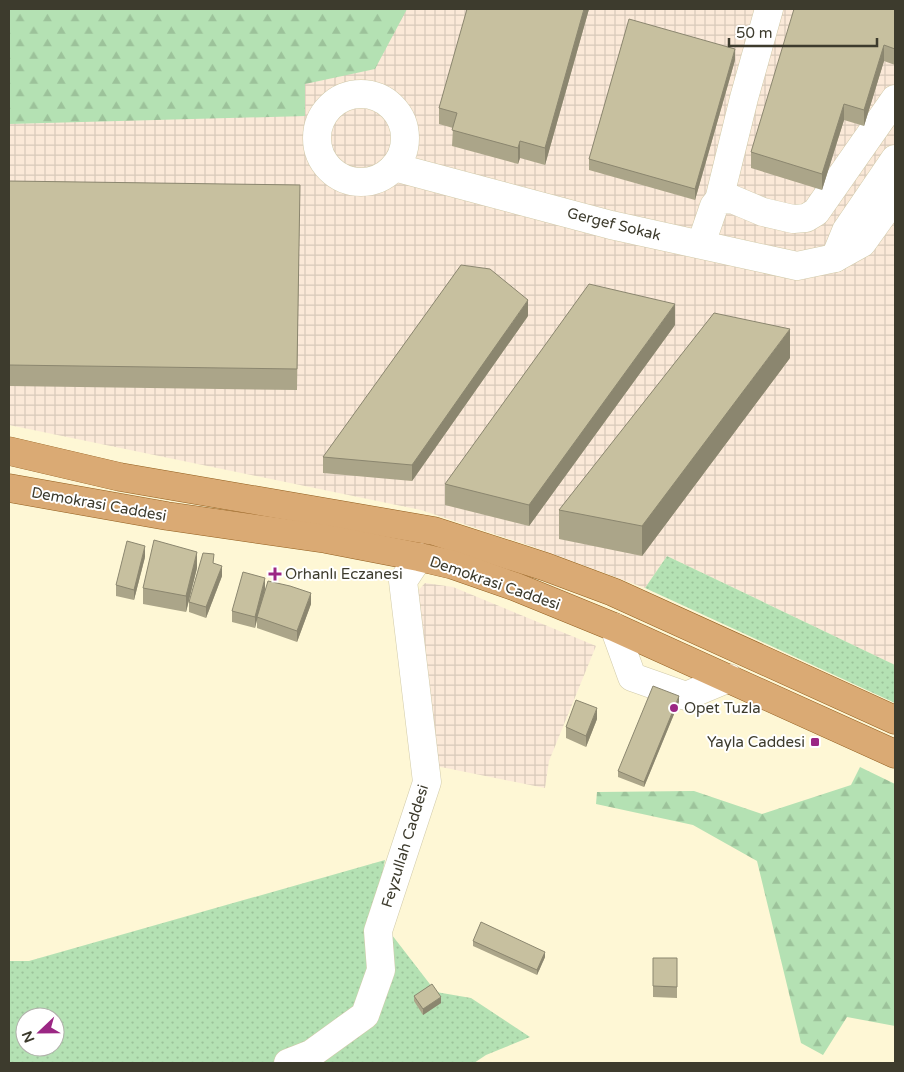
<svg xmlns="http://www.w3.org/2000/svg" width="904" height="1072" viewBox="0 0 904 1072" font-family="'Varela Round',sans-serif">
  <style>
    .industrial { fill: url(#industrial-grid) }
    .grass { fill: url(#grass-dots); fill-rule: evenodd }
    .forest { fill: url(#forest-firs) }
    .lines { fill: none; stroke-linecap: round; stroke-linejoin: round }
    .minor-casing { stroke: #d1caa9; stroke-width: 29 }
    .major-casing { stroke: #935f1f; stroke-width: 29 }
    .minor { stroke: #fff; stroke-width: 28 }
    .major { stroke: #daaa74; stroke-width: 28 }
    .wall { fill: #aba589 }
    .shaded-wall { fill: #8b866f }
    .building { fill: #c7c09f; stroke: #8b866f }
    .poi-dot { fill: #9b2784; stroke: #fff; stroke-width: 2 }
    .labels { text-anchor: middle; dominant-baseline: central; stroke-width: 4; stroke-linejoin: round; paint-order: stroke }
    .street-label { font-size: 15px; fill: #3d3b2d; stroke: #fff }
    .poi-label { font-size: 15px; fill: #3d3b2d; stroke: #fff; text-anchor: start }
  </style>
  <defs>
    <pattern id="industrial-grid" width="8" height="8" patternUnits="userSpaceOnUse" patternTransform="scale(1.25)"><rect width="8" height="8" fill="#fbe9d8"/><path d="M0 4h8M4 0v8" fill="none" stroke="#d8c9ba"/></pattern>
    <pattern id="grass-dots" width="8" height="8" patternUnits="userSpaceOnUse" patternTransform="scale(1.25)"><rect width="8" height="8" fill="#b4e1b3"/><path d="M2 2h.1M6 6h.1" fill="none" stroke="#9cc29a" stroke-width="1.8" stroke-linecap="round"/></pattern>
    <pattern id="forest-firs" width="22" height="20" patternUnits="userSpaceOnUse" patternTransform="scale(1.25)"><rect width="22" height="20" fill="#b4e1b3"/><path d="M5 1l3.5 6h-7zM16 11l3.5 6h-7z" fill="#9cc29a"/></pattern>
  </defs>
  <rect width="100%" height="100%" fill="#fef7d5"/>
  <g class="industrial">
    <path d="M9,9H895V665L667,556L645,588L531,546L421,510L9,425Z"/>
    <path d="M425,583L453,587L596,646L549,761L545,788L436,766L415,594Z"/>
  </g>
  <g class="grass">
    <path d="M667,556L895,665V703L645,588Z"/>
    <path d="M385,860L375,913L436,992L471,998L530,1037L486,1055L474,1063H9V961H29ZM25,1017H55V1047H25Z"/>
  </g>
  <g class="forest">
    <path d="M9,9H407L375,69L305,84V116L9,124Z"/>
    <path d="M860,767L895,784V1026L847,1017L823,1055L801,1043L757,861L693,825L596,804L597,792L694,791L762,814L851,785Z"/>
  </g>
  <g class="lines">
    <g class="minor-casing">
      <g id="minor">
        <circle cx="361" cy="138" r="44"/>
        <path d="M394,167L611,225L797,266L835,258L862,243L895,197"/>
        <path d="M719,200L744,98L769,9"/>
        <path d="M701,244L714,206L719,200L732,199L763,212L793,219L806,218L816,212L895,99"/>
        <path d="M835,258L846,231L895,159"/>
        <path d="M614,627L632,677L686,696L729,678"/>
        <path d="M288,1063L311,1054L365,1015L381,970L378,931L427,782L403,581L419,557"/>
      </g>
    </g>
    <g class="major-casing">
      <g id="major">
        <path d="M9,451L120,477L434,531L546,567L613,592L895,720"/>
        <path d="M9,488L167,516L326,539L419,557L453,565L516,587L614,627L895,754"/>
      </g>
    </g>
    <use href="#minor" class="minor"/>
    <use href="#major" class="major"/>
  </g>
  <g class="wall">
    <path d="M589,9L545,165L520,158L518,164L452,146L453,128L439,124V108Z"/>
    <path d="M895,9V65L884,61L864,126L844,120L822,190L751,168V152Z"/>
    <path d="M735,60L695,200L589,170V159Z"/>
    <path d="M9,181L300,185L297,390L9,386Z"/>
    <path d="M528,316L412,481L323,473V457Z"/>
    <path d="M675,325L529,526L445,505V484Z"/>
    <path d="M790,358L642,556L559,539V510Z"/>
    <path d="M145,557L134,600L116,596V585Z"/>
    <path d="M214,563L222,576L206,618L189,612V602Z"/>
    <path d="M197,568L186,612L143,604V588Z"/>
    <path d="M265,589L311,604L297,642L257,628V618L255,628L232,622V611Z"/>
    <path d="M679,702L644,787L618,777V771Z"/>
    <path d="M597,719L586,747L566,738V727Z"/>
    <path d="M473,941L545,957L537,975L473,946Z"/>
    <path d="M653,958H677V998L653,997Z"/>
    <path d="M414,996L441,1003L423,1015L414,1001Z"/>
  </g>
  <g class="shaded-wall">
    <path d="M584,9H589L545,165V148Z"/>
    <path d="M884,45V61L864,126V110Z"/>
    <path d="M735,49V60L695,200V189Z"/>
    <path d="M844,104V120L822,190V174Z"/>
    <path d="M520,141V158L518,164V148Z"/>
    <path d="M528,300V316L412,481V465Z"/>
    <path d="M675,304V325L529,526V505Z"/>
    <path d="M790,329V358L642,556V526Z"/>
    <path d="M145,546V557L134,600V590Z"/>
    <path d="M197,552V568L186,612V596Z"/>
    <path d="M222,566V576L206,618V607Z"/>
    <path d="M265,578V589L255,628V617Z"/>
    <path d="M311,593V604L297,642V631Z"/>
    <path d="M679,696V702L644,787V782Z"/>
    <path d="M597,708V719L586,747V736Z"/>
    <path d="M545,952V957L537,975V970Z"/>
    <path d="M441,997V1003L423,1015V1009Z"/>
  </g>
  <g class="building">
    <path d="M467,9H584L545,148L520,141L518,148L452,130L457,113L439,108Z"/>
    <path d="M794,9H895V49L884,45L864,110L844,104L822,174L751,152Z"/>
    <path d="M629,19L735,49L695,189L589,159Z"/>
    <path d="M9,181L300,185L297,369L9,365Z"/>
    <path d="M461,265L490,269L528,300L412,465L323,457Z"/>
    <path d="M589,284L675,304L529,505L445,484Z"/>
    <path d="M714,313L790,329L642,526L559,510Z"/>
    <path d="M154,540L197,552L186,596L143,588Z"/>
    <path d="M127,541L145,546L134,590L116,585Z"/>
    <path d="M203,553L214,554L213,563L222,566L206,607L189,602Z"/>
    <path d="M243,572L265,578L255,617L232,611Z"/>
    <path d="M268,581L290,586L311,593L297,631L257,617Z"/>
    <path d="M653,686L679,696L644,782L618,771Z"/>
    <path d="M576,700L597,708L586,736L566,727Z"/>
    <path d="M481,922L545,952L537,970L473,941Z"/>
    <path d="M653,958H677V987L653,986Z"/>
    <path d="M432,984L441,997L423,1009L414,996Z"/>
  </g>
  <g class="poi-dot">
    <path d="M272.5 566.5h5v5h5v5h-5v5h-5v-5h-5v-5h5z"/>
    <circle cx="674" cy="708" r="5"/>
    <rect x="810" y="737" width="10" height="10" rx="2.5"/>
  </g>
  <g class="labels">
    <g class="street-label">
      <text transform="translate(614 224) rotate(14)">Gergef Sokak</text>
      <text transform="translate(99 504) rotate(10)">Demokrasi Caddesi</text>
      <text transform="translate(495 583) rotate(19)">Demokrasi Caddesi</text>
      <text transform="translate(405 846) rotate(-73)">Feyzullah Caddesi</text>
    </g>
    <g class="poi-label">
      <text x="285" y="574">Orhanlı Eczanesi</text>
      <text x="684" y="708">Opet Tuzla</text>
      <text x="805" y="742" text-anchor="end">Yayla Caddesi</text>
    </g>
  </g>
  <rect width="904" height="1072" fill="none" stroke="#3d3b2d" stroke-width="20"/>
  <g transform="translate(40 1032) rotate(248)"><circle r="24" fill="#ffffff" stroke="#b1b1ab"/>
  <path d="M0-4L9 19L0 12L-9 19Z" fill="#9b2784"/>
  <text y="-8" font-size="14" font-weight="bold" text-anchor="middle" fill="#3d3b2d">N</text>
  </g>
  <path d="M729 38v8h148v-8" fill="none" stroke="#3d3b2d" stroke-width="2.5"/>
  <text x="736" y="38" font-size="15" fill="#3d3b2d" stroke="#ffffff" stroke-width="4" paint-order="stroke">50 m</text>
</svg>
